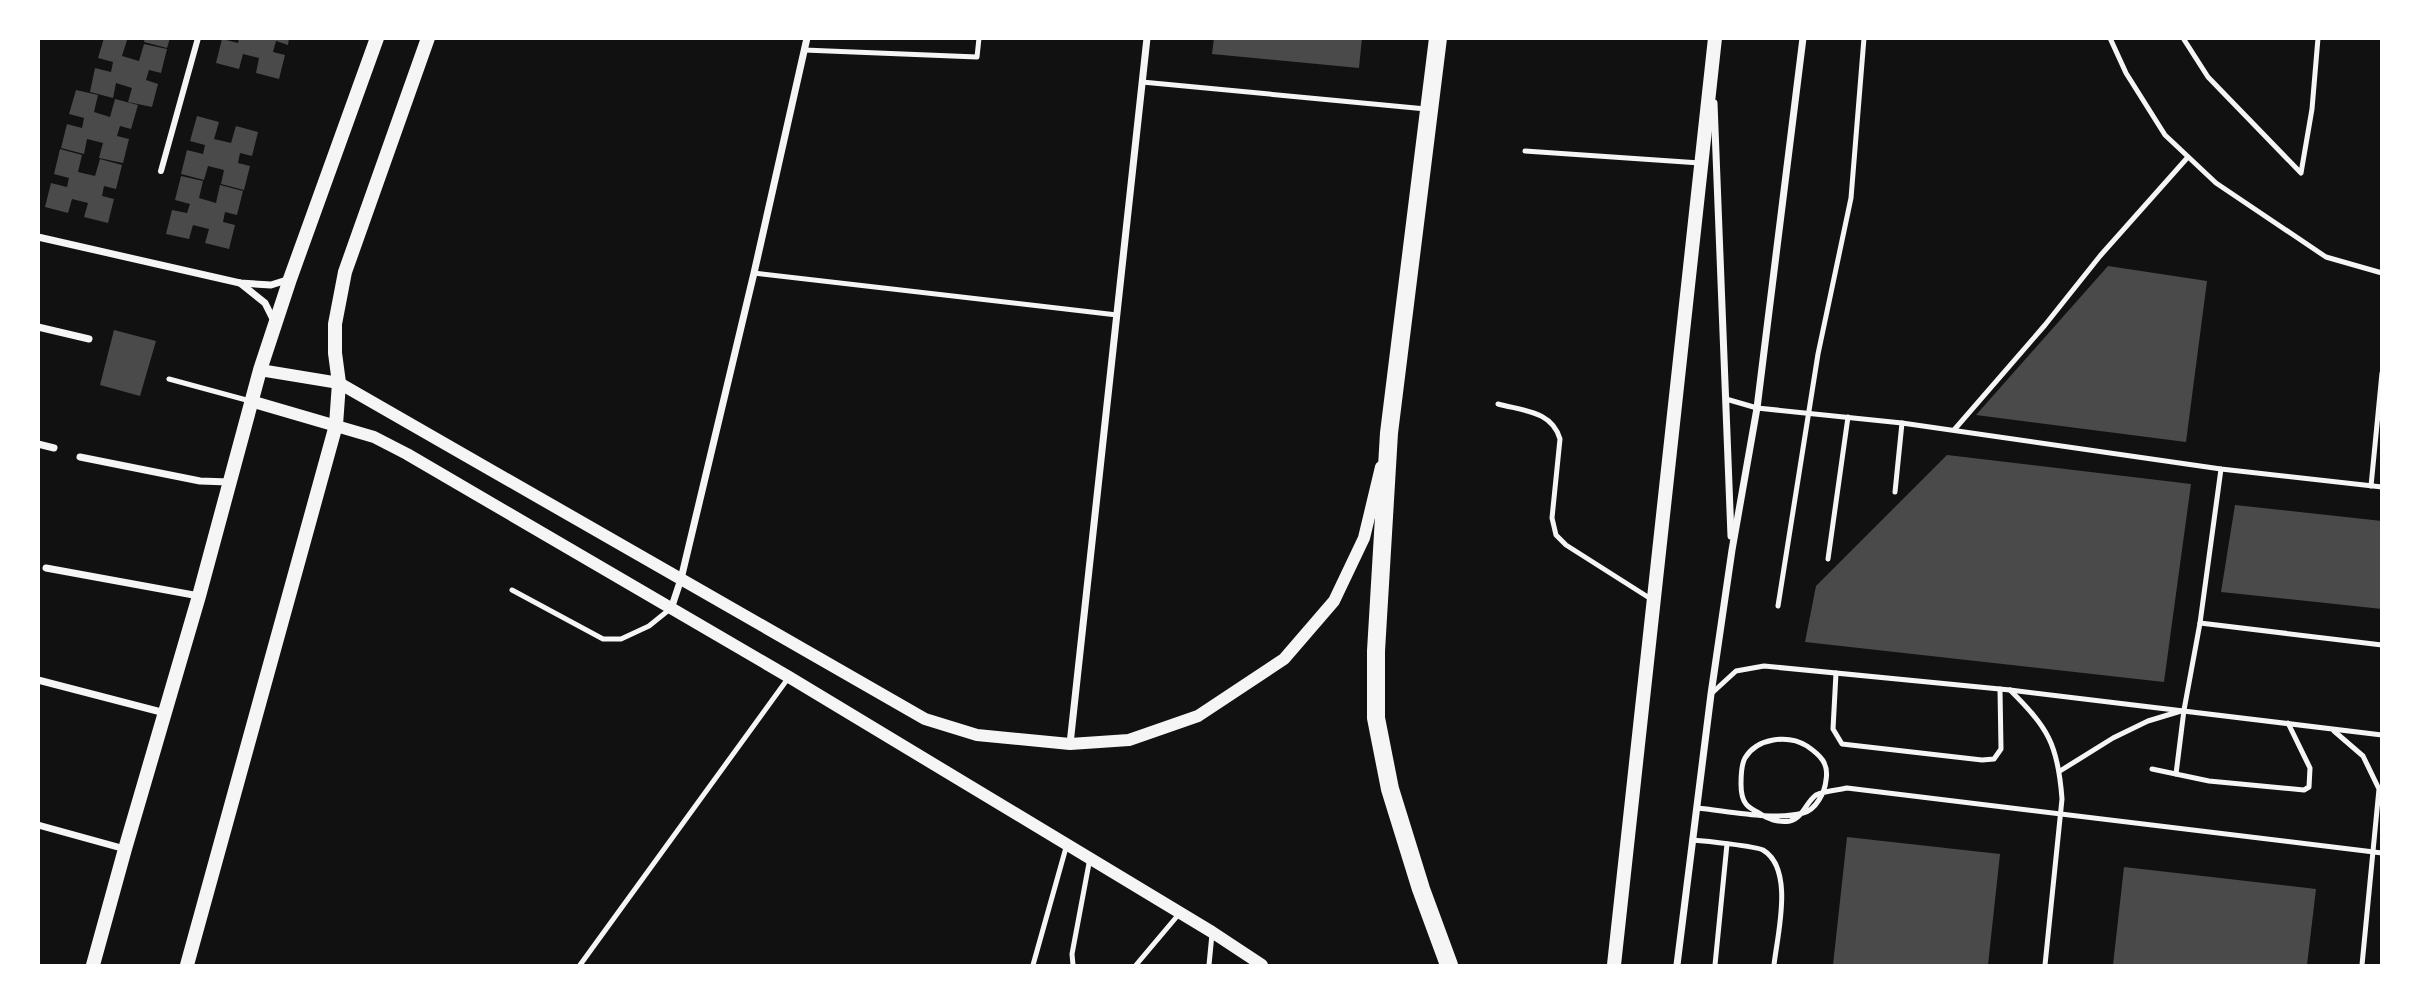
<svg xmlns="http://www.w3.org/2000/svg" width="2420" height="1004" viewBox="0 0 2420 1004" font-family="'PT Sans Narrow',sans-serif">
  <style>
    .building { fill: #4a4a4a }
    .lines { fill: none; stroke-linecap: round; stroke-linejoin: round }
    .service { stroke: #f5f5f5; stroke-width: 5 }
    .pedestrian { stroke: #f5f5f5; stroke-width: 6 }
    .minor { stroke: #f5f5f5; stroke-width: 7 }
    .tertiary { stroke: #f5f5f5; stroke-width: 12 }
    .secondary { stroke: #f5f5f5; stroke-width: 14 }
    .primary { stroke: #f5f5f5; stroke-width: 18 }
  </style>
  <rect width="100%" height="100%" fill="#111"/>
  <g class="building">
    <path d="M104,38L127,40L122,56L139,61L144,44L167,49L161,73L149,70L146,80L158,84L152,107L128,102L132,88L116,83L113,98L90,92L95,68L111,72L113,62L98,58Z"/>
    <path d="M145,38H170L167,48L144,42Z"/>
    <path d="M239,38H289L288,45L276,41L273,52L285,55L279,79L256,73L259,58L243,54L239,69L216,63L222,39L238,43Z"/>
    <path d="M1214,38H1362L1359,68L1212,54Z"/>
    <path d="M76,90L98,95L94,112L110,117L115,99L138,105L131,129L120,126L117,136L129,139L123,163L99,158L103,143L87,139L84,154L61,148L67,124L82,128L84,118L69,114Z"/>
    <path d="M197,116L219,122L214,139L231,143L236,126L258,132L252,156L240,153L238,163L250,166L244,190L221,184L224,170L208,166L204,180L181,174L187,150L203,154L205,145L190,141Z"/>
    <path d="M60,149L82,155L78,172L95,176L100,159L122,165L116,189L104,186L102,196L114,199L108,223L84,217L88,203L72,199L68,213L45,207L51,183L67,187L69,178L54,174Z"/>
    <path d="M181,176L203,181L199,198L216,203L220,185L243,191L237,215L225,212L223,222L235,225L229,249L205,243L209,229L193,225L189,239L166,234L172,210L187,213L190,204L175,200Z"/>
    <path d="M2108,266L2207,281L2186,442L1976,415Z"/>
    <path d="M114,330L156,341L140,396L100,385Z"/>
    <path d="M1947,455L2191,484L2164,682L1805,642L1816,586Z"/>
    <path d="M2235,505L2382,521V609L2221,592Z"/>
    <path d="M1847,837L2000,854L1988,965H1833Z"/>
    <path d="M2124,867L2316,889L2307,965H2113Z"/>
  </g>
  <g class="lines">
    <g class="service">
      <path d="M2110,38L2126,73L2165,135L2216,183L2326,257L2382,273"/>
      <path d="M2183,38L2208,77L2301,173L2312,109L2318,38"/>
      <path d="M804,50L977,57L979,38"/>
      <path d="M1142,82L1426,109"/>
      <path d="M1525,151L1700,163"/>
      <path d="M754,273L1117,315"/>
      <path d="M169,379L250,401"/>
      <path d="M1726,399L1757,408L1902,423L2221,469L2382,487"/>
      <path d="M1498,404C1524,411 1552,411 1560,439L1552,518L1556,535L1566,545L1651,599"/>
      <path d="M1954,430L2045,325L2100,256L2188,157"/>
      <path d="M2371,486L2382,373"/>
      <path d="M1895,492L1902,423"/>
      <path d="M1828,559L1848,417"/>
      <path d="M512,590L603,639H621L649,626L670,609"/>
      <path d="M1778,606L1818,354L1851,198L1864,38"/>
      <path d="M2200,623L2382,645"/>
      <path d="M1836,673L1833,729L1842,744L1982,760L1994,759L2001,749L2000,689"/>
      <path d="M2010,690C2048,728 2058,744 2062,799L2045,965"/>
      <path d="M1712,693L1736,671L1764,666L2010,690L2382,735"/>
      <path d="M2334,731L2363,756L2379,789L2362,965"/>
      <path d="M2152,769L2209,781L2304,790L2309,787L2310,768L2288,723"/>
      <path d="M2060,771L2113,738L2148,721L2181,711"/>
      <path d="M2176,774L2184,710L2200,623L2221,469"/>
      <path d="M1697,808C1728,811 1774,821 1803,813C1816,810 1825,792 1826,780C1829,763 1820,755 1807,746C1788,734 1757,738 1745,758C1741,765 1741,776 1741,784C1741,790 1742,799 1746,804C1749,808 1755,811 1759,813C1767,819 1779,823 1790,821C1803,818 1806,802 1816,795C1824,791 1838,790 1847,788L2382,853"/>
      <path d="M1692,840C1705,841 1755,846 1763,850C1795,869 1777,936 1774,965"/>
      <path d="M580,965L789,677"/>
      <path d="M1033,965L1067,844"/>
      <path d="M1073,965L1072,954L1090,858"/>
      <path d="M1136,965L1179,914"/>
      <path d="M1209,965L1212,934"/>
      <path d="M1715,965L1727,844"/>
    </g>
    <path class="pedestrian" d="M161,171L198,38"/>
    <g class="minor">
      <path d="M1714,103L1731,536"/>
      <path d="M38,237L240,283L271,285L290,279"/>
      <path d="M240,283L265,303L275,323"/>
      <path d="M38,327L89,339"/>
      <path d="M38,444L54,448"/>
      <path d="M80,457L200,481L229,482"/>
      <path d="M46,568L199,596"/>
      <path d="M671,609L681,579L754,273L807,38"/>
      <path d="M38,680L165,713"/>
      <path d="M1070,744L1147,38"/>
      <path d="M38,825L125,849"/>
      <path d="M1677,965L1711,694L1732,550L1757,408L1803,38"/>
    </g>
    <g class="tertiary">
      <path d="M260,370L339,383L925,719L977,735L1070,744L1129,740L1198,716L1284,659L1334,601L1364,538L1381,467"/>
      <path d="M251,401L374,437L407,454L789,677L1212,932L1262,965"/>
    </g>
    <g class="secondary">
      <path d="M93,965L125,849L199,596L260,370L290,279L377,38"/>
      <path d="M187,965L336,425L339,383L335,353V324L345,272L428,38"/>
      <path d="M1614,965L1715,38"/>
    </g>
    <path class="primary" d="M1438,38L1389,433L1376,651V718L1390,789L1421,889L1449,965"/>
  </g>
  <rect width="2420" height="1004" fill="none" stroke="#ffffff" stroke-width="80"/>
</svg>
